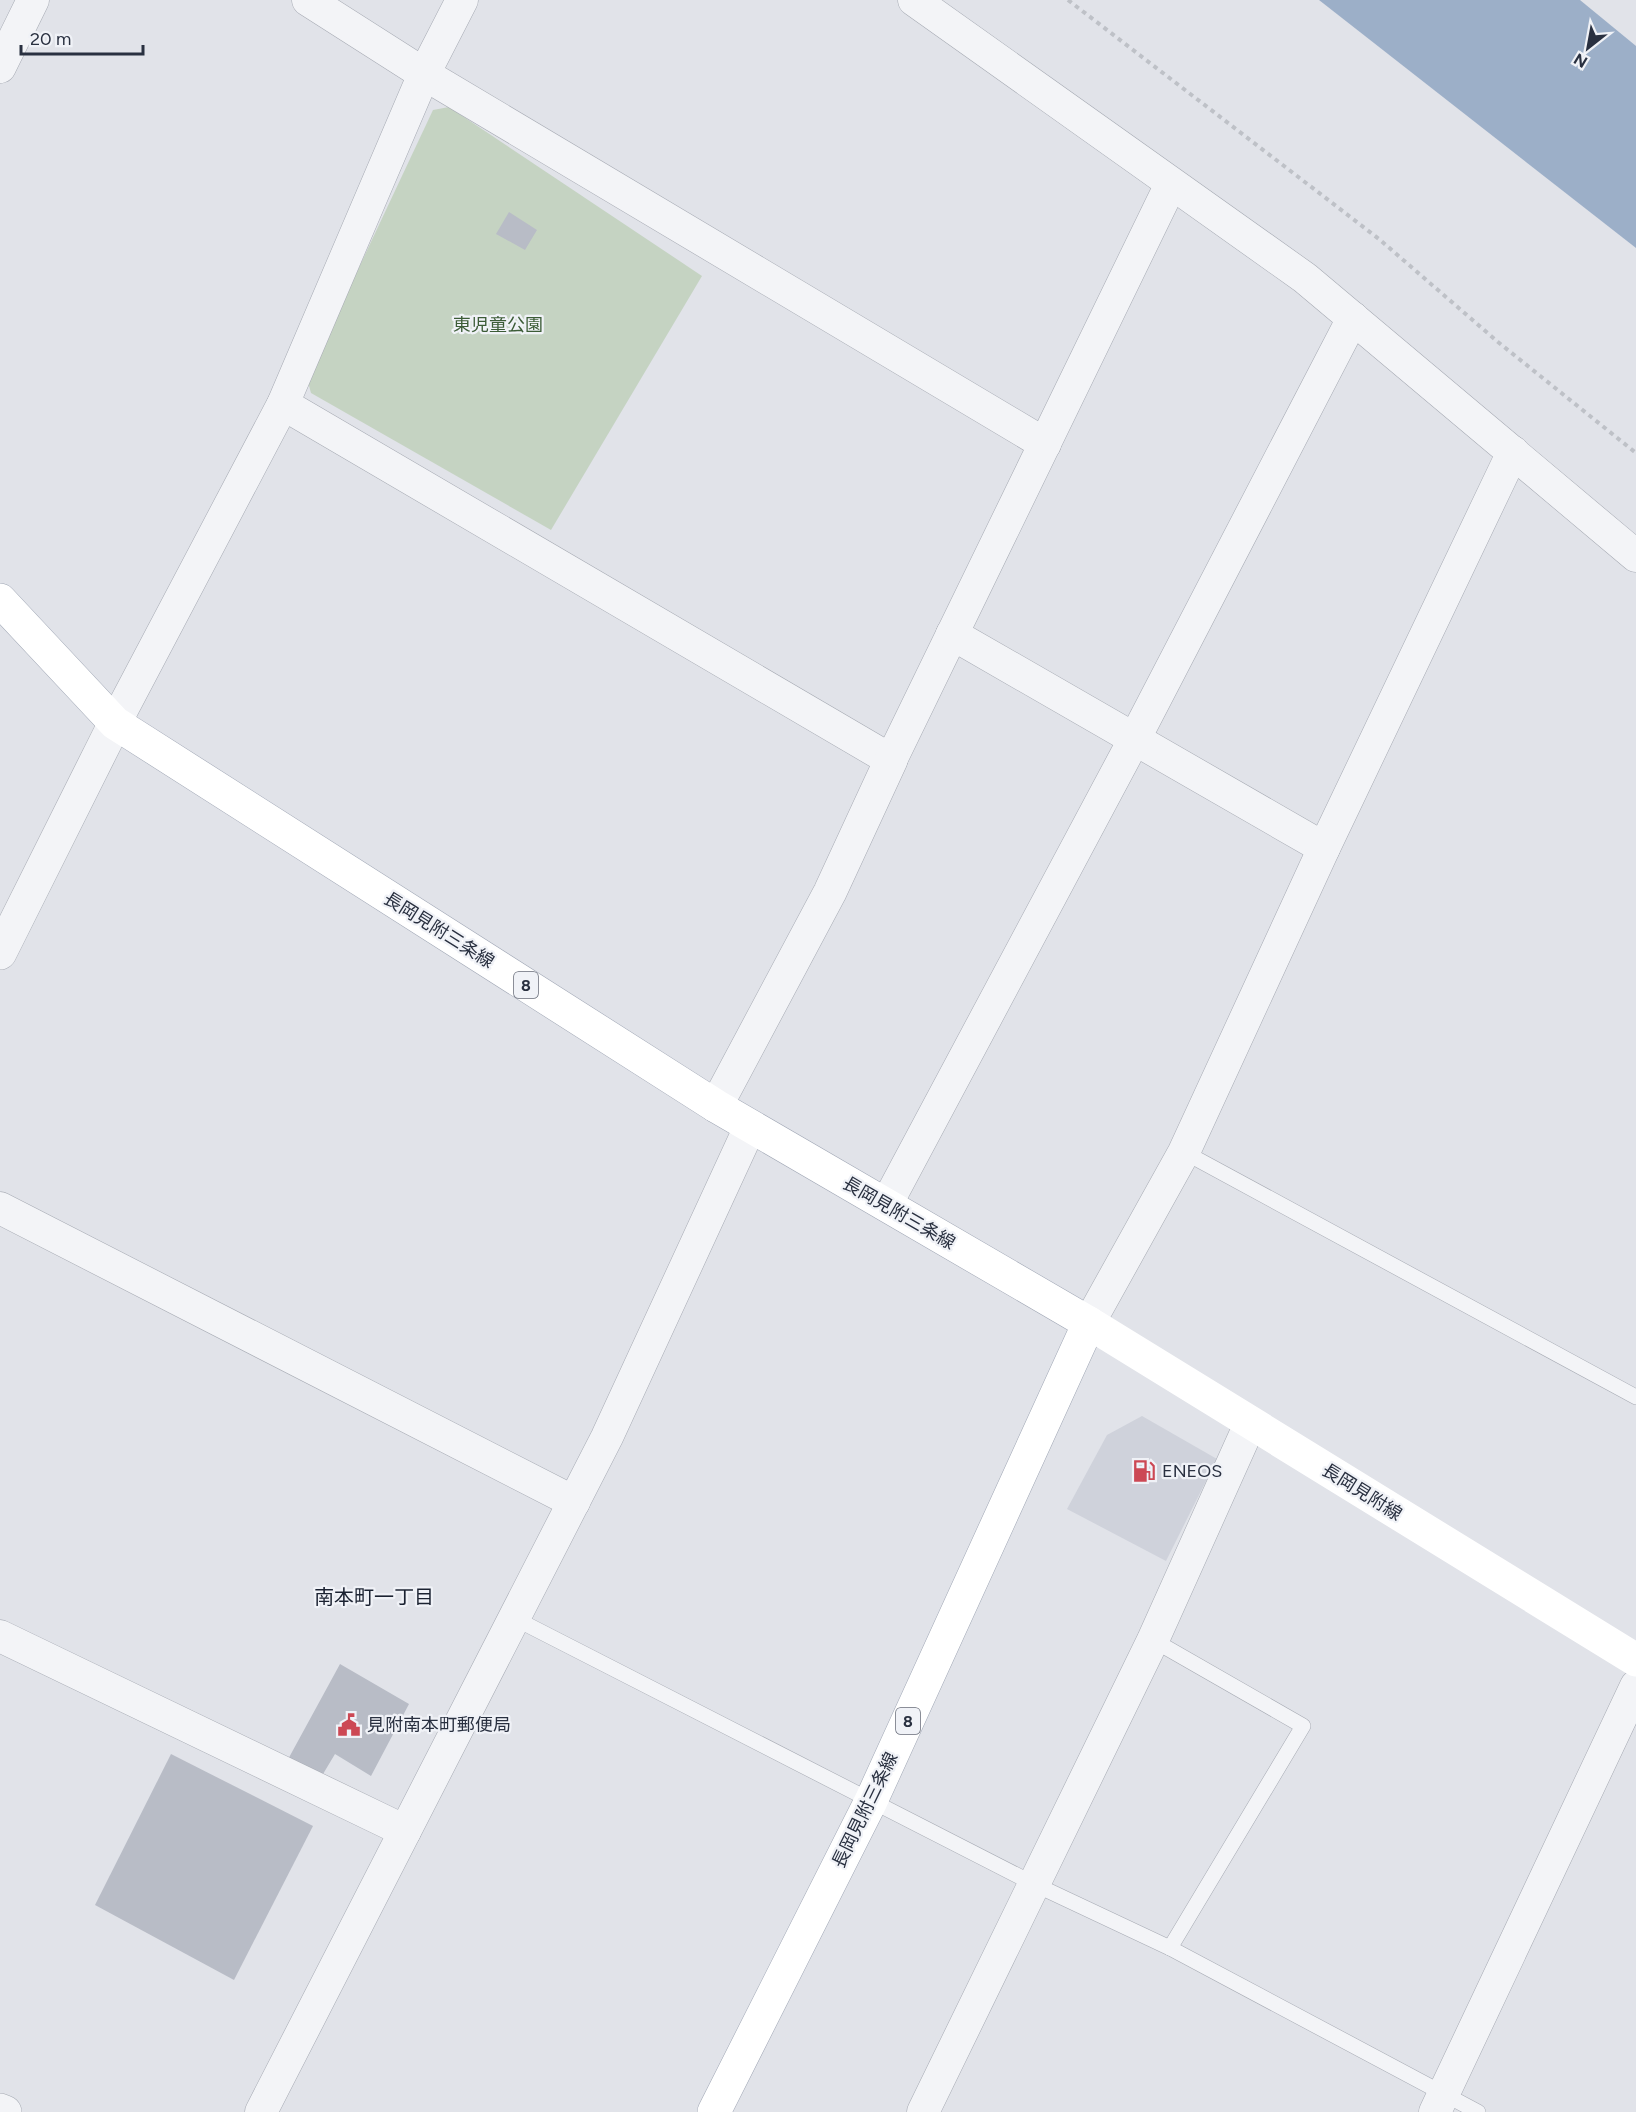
<svg xmlns="http://www.w3.org/2000/svg" width="1636" height="2112" viewBox="0 0 1636 2112" font-family="Figtree,'Noto Sans JP',sans-serif">
  <style>
    .built { fill: #cfd2db }
    .green { fill: #c5d3c2 }
    .water { fill: #9cafc8 }
    .building { fill: #b8bcc6 }
    .lines { fill: none; stroke-linecap: round; stroke-linejoin: round }
    .service-casing { stroke: #a6aab3; stroke-width: 16 }
    .minor-casing { stroke: #a6aab3; stroke-width: 33 }
    .tertiary-casing { stroke: #a6aab3; stroke-width: 34 }
    .primary-casing { stroke: #a0a7b5; stroke-width: 34 }
    .path { stroke: #bec1c7; stroke-width: 4; stroke-dasharray: 4.5 4.5; stroke-linecap: butt }
    .service { stroke: #f3f4f7; stroke-width: 15 }
    .minor { stroke: #f3f4f7; stroke-width: 32 }
    .tertiary { stroke: #f3f4f7; stroke-width: 33 }
    .secondary { stroke: #fff; stroke-width: 33 }
    .primary { stroke: #fff; stroke-width: 33 }
    .labels { text-anchor: middle; dominant-baseline: central; stroke-width: 4.5; stroke-linejoin: round; paint-order: stroke }
    .shield { fill: #f0f2f7; stroke: #656a77; stroke-width: 1.5 }
    .shield-label { font-size: 16px; font-weight: bold; fill: #293040 }
    .park-label { font-size: 18px; fill: #3c5c37; stroke: #f0f2f7 }
    .street-label { font-size: 18px; fill: #293040; stroke: #f0f2f7 }
    .poi-label { font-size: 18px; fill: #293040; stroke: #f0f2f7; text-anchor: start }
    .neighbourhood-label { font-size: 20px; fill: #1b2231; stroke: #f0f2f7 }
  </style>
  <rect width="100%" height="100%" fill="#e1e3e9"/>
  <path class="built" d="M1142,1416L1217,1459L1166,1561L1067,1509L1107,1435Z"/>
  <path class="green" d="M449,107L702,276L551,530L311,393L307,378L433,110Z"/>
  <path class="water" d="M1319,0H1580L1636,46V248Z"/>
  <g class="building">
    <path d="M509,212L537,230L525,250L496,234Z"/>
    <path d="M340,1664L409,1704L371,1776L335,1754L320,1779L286,1763Z"/>
    <path d="M171,1754L313,1826L234,1980L95,1905Z"/>
  </g>
  <g class="lines">
    <g class="service-casing">
      <g id="service">
        <path d="M1184,1152L1636,1397"/>
        <path d="M516,1619L1034,1884L1170,1948L1478,2112"/>
        <path d="M1153,1640L1303,1726L1170,1948"/>
      </g>
    </g>
    <g class="minor-casing">
      <g id="minor">
        <path d="M308,0L424,74L1045,444"/>
        <path d="M914,0L1305,278L1636,556"/>
        <path d="M0,67L33,0"/>
        <path d="M283,404L891,760L1171,184"/>
        <path d="M952,634L1324,848"/>
        <path d="M115,723L283,404L424,74L462,0"/>
        <path d="M886,1205L1134,740L1353,318"/>
        <path d="M0,1208L574,1502"/>
        <path d="M1089,1323L1184,1152L1324,848L1513,452"/>
        <path d="M0,1636L405,1831"/>
        <path d="M261,2112L607,1437L750,1127"/>
        <path d="M923,2112L1153,1640L1250,1424"/>
        <path d="M1435,2112L1636,1686"/>
      </g>
    </g>
    <g class="tertiary-casing">
      <g id="tertiary">
        <path d="M0,953L115,723"/>
        <path d="M716,1106L830,892L891,760"/>
        <path d="M0,2110L5,2112"/>
      </g>
    </g>
    <g class="primary-casing">
      <path id="primary" d="M0,600L115,723L716,1106L1089,1323L871,1801L714,2112"/>
    </g>
    <path class="path" d="M1068,0L1379,239L1498,342L1636,453"/>
    <use href="#service" class="service"/>
    <use href="#minor" class="minor"/>
    <use href="#tertiary" class="tertiary"/>
    <path class="secondary" d="M1089,1323L1636,1660"/>
    <use href="#primary" class="primary"/>
  </g>
  <defs>
    <g id="fuel-bare" transform="scale(1.8)"><path d="M-5.5-6h7V0h2V4h1.3V-2.5L3-4.5l.8-.8L6-3V5H2.5V1h-1V6h-7ZM-4.2-4.7v3.2H.2V-4.7Z" fill="#cc4854" stroke="#f0f2f7" stroke-width="2.5" paint-order="stroke"/></g>
    <g id="civic-bare" transform="scale(1.8)"><path d="M-.6-6.5H3V-4.5H.6V-3L4-1V1h2V6H-6V1h2V-1L-.6-3ZM-1.2 2.5V6h2.4V2.5Z" fill="#cc4854" stroke="#f0f2f7" stroke-width="2.5" paint-order="stroke"/></g>
  </defs>
  <g fill-rule="evenodd">
    <use href="#fuel-bare" x="1144" y="1471"/>
    <use href="#civic-bare" x="349" y="1725"/>
  </g>
  <g class="labels">
    <g class="shield">
      <rect x="514" y="972" width="24" height="26" rx="4.5"/>
      <rect x="896" y="1708" width="24" height="26" rx="4.5"/>
    </g>
    <g class="shield-label">
      <text x="526" y="985">8</text>
      <text x="908" y="1721">8</text>
    </g>
    <g class="park-label">
      <text x="498" y="325">東児童公園</text>
    </g>
    <g class="street-label">
      <text transform="translate(439 930) rotate(32)">長岡見附三条線</text>
      <text transform="translate(899 1213) rotate(30)">長岡見附三条線</text>
      <text transform="translate(1362 1492) rotate(32)">長岡見附線</text>
      <text transform="translate(865 1810) rotate(-64)">長岡見附三条線</text>
    </g>
    <g class="poi-label">
      <text x="1162" y="1471">ENEOS</text>
      <text x="367" y="1725">見附南本町郵便局</text>
    </g>
    <g class="neighbourhood-label">
      <text x="374" y="1597">南本町一丁目</text>
    </g>
  </g>
  <g transform="translate(1588 48) rotate(211)" stroke="#f0f2f7" stroke-width="4.5" paint-order="stroke">
  <path d="M0-4.5L10 22L0 15L-10 22Z" fill="#293040"/>
  <text y="-9" font-size="16" font-weight="bold" text-anchor="middle" fill="#293040">N</text>
  </g>
  <path d="M21 45v9h122v-9" fill="none" stroke="#293040" stroke-width="3"/>
  <text x="30" y="45" font-size="18" fill="#293040" stroke="#f0f2f7" stroke-width="4.5" paint-order="stroke">20 m</text>
</svg>
